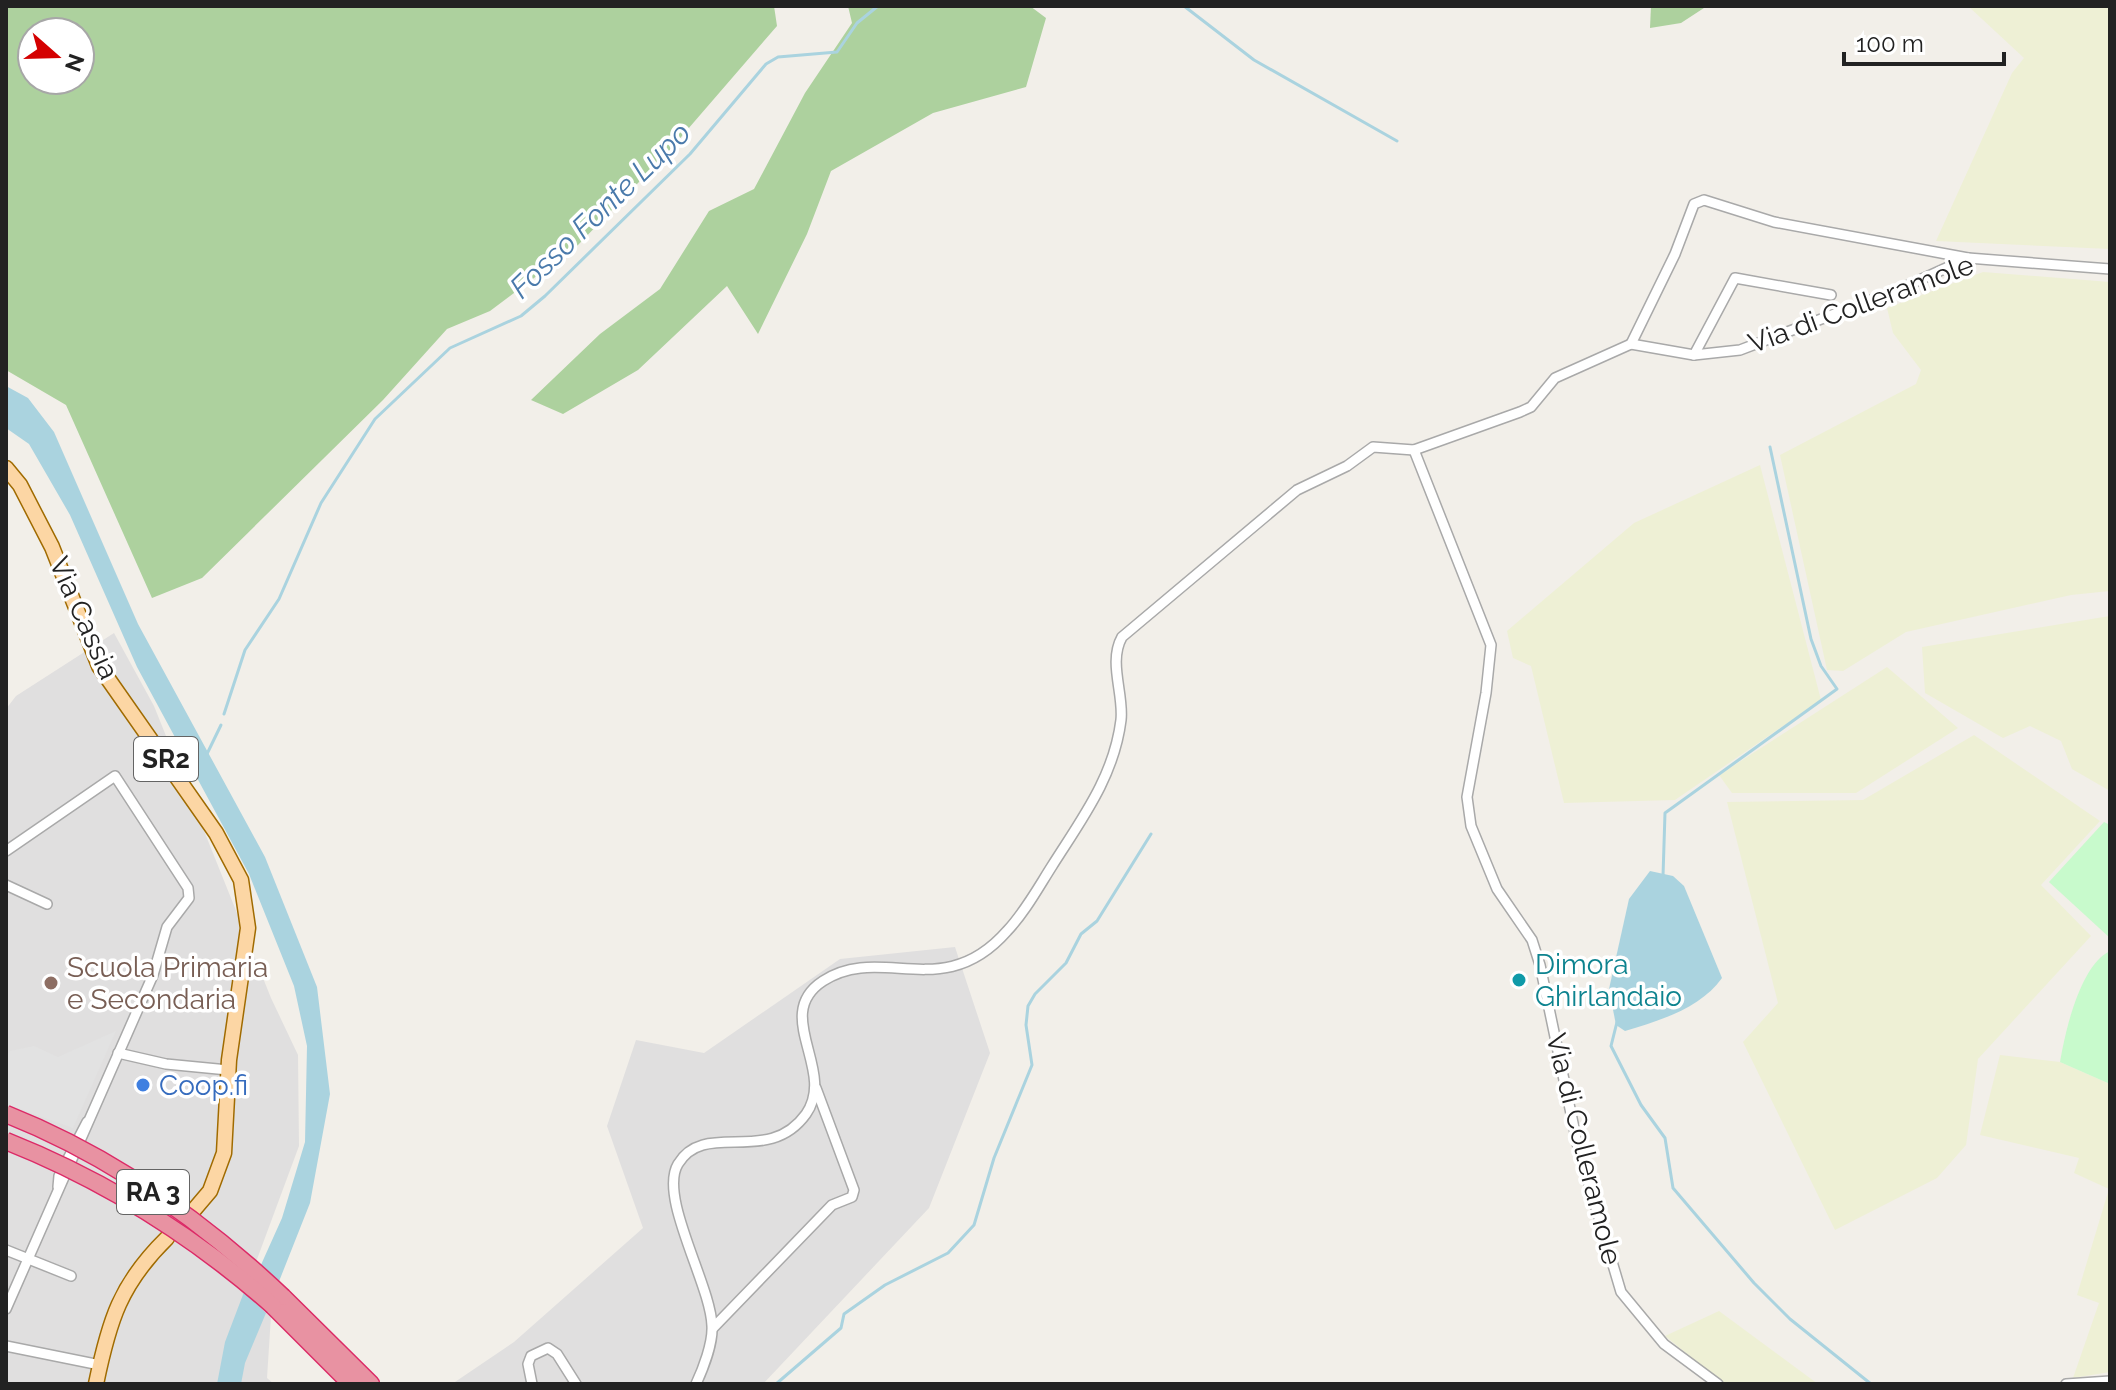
<svg xmlns="http://www.w3.org/2000/svg" width="2116" height="1390" viewBox="0 0 2116 1390" font-family="Raleway,sans-serif">
  <style>
    .residential { fill: #e0dfdf }
    .farmland { fill: #eef0d5 }
    .forest { fill: #add19e; fill-rule: evenodd }
    .park { fill: #c8facc }
    .parking { fill: #e2e2e2 }
    .water { fill: #aad3df }
    .lines { fill: none; stroke-linecap: round; stroke-linejoin: round }
    .stream { stroke: #aad3df; stroke-width: 3 }
    .minor-casing { stroke: #a9a9a9; stroke-width: 12 }
    .primary-casing { stroke: #a06b00; stroke-width: 17 }
    .motorway-casing { stroke: #dc2a67; stroke-width: 19 }
    .minor { stroke: #fff; stroke-width: 9 }
    .primary { stroke: #fcd6a4; stroke-width: 14 }
    .motorway { stroke: #e892a2; stroke-width: 16 }
    .motorway-bridge-casing { stroke: #dc2a67; stroke-width: 19; stroke-linecap: butt }
    .motorway-bridge { stroke: #e892a2; stroke-width: 16 }
    .culture-dot { fill: #0f9aa8; stroke: #fff; stroke-width: 3 }
    .education-dot { fill: #8d6e63; stroke: #fff; stroke-width: 3 }
    .shop-dot { fill: #3f7fe0; stroke: #fff; stroke-width: 3 }
    .labels { text-anchor: middle; dominant-baseline: central; stroke-width: 7; stroke-linejoin: round; paint-order: stroke }
    .shield { fill: #fff; stroke: #646464; stroke-width: 2 }
    .shield-label { font-size: 26px; font-weight: bold; fill: #222 }
    .street-label { font-size: 28px; fill: #222; stroke: #fff }
    .culture-label { font-size: 28px; fill: #0d838f; stroke: #fff; text-anchor: start }
    .education-label { font-size: 28px; fill: #785e54; stroke: #fff; text-anchor: start }
    .shop-label { font-size: 28px; fill: #366cbe; stroke: #fff; text-anchor: start }
    .water-label { font-size: 30px; font-style: italic; fill: #4a7aab; stroke: #fff }
  </style>
  <rect width="100%" height="100%" fill="#f2efe9"/>
  <g class="residential">
    <path d="M114,633L154,706L271,998L298,1055L299,1146L256,1262L271,1316L267,1378L274,1384H6V709L16,696Z"/>
    <path d="M955,947L990,1053L929,1208L763,1384H452L514,1342L643,1228L607,1126L636,1040L704,1053L840,959Z"/>
  </g>
  <g class="farmland">
    <path d="M1968,6H2110V249L1936,241L2012,73L2024,58Z"/>
    <path d="M1983,272L2110,282V591L2071,595L1906,632L1843,671L1827,670L1780,455L1916,384L1921,370L1893,333L1887,308Z"/>
    <path d="M1760,465L1821,700L1675,800L1564,803L1531,666L1513,658L1507,631L1634,523Z"/>
    <path d="M2110,616V791L2072,769L2061,741L2030,726L2003,738L1925,693L1922,647Z"/>
    <path d="M1887,667L1958,728L1856,793H1732L1719,775Z"/>
    <path d="M1974,735L2100,821L2041,885L2091,936L1978,1059L1966,1145L1937,1178L1835,1230L1743,1042L1778,1003L1727,802L1863,800Z"/>
    <path d="M2000,1055L2060,1062L2110,1084V1372L2073,1378L2099,1303L2077,1295L2109,1189L2074,1173L2079,1158L1980,1135Z"/>
    <path d="M1719,1311L1818,1384H1724L1665,1336Z"/>
  </g>
  <g class="forest">
    <path d="M6,6H774L777,26L669,151L578,245L490,311L447,329L383,400L202,578L152,598L66,405L6,370ZM32,32H80V80H32Z"/>
    <path d="M848,6H1030L1046,18L1026,87L933,113L831,171L807,234L758,334L727,286L638,370L563,414L531,400L600,334L660,289L709,211L754,189L805,93L852,23Z"/>
    <path d="M1651,6H1707L1681,23L1650,28Z"/>
  </g>
  <g class="park">
    <path d="M2104,822L2110,825V938L2049,882Z"/>
    <path d="M2110,951V1084L2060,1062C2065,1032 2080,965 2110,951Z"/>
  </g>
  <path class="parking" d="M116,1031L73,1128L6,1104V1058L10,1051L34,1046L58,1057Z"/>
  <g class="water">
    <path d="M6,386L28,398L54,432L138,624L265,857L317,987L330,1094L310,1203L278,1284L260,1267L282,1218L305,1142L307,1046L294,986L249,874L137,667L70,515L29,444L6,428Z"/>
    <path d="M1650,871L1673,876L1684,886L1722,978C1701,1008 1659,1021 1625,1031L1616,1025L1609,989L1629,899Z"/>
    <path d="M244,1292L266,1313L245,1363L241,1384H217L225,1342Z"/>
  </g>
  <g class="lines">
    <g class="stream">
      <path d="M1184,6L1254,60L1397,141"/>
      <path d="M224,714L245,650L279,599L321,503L375,419L450,348L521,316L545,296L690,154L766,64L778,57L837,52L857,23L878,6"/>
      <path d="M205,758L221,725"/>
      <path d="M1663,876L1665,813L1837,689L1821,666L1811,639L1770,447"/>
      <path d="M1617,1022L1611,1046L1641,1105L1665,1138L1673,1188L1754,1283L1790,1319L1871,1384"/>
      <path d="M776,1384L841,1328L844,1314L885,1285L948,1253L974,1225L994,1158L1032,1065L1026,1025L1028,1006L1035,994L1066,963L1081,934L1097,921L1151,834"/>
    </g>
    <g class="minor-casing">
      <g id="minor">
        <path d="M1631,344L1675,254L1694,204L1704,200L1774,222L1968,258"/>
        <path d="M1694,355L1735,278L1831,295"/>
        <path d="M6,851L115,776L188,888L189,898L167,927L153,975L6,1309"/>
        <path d="M6,885L47,904"/>
        <path d="M118,1053L166,1064L228,1070"/>
        <path d="M58,1187L59,1176L87,1122"/>
        <path d="M6,1250L71,1276"/>
        <path d="M713,1328L832,1205L852,1197L854,1190L816,1088"/>
        <path d="M6,1346L100,1365"/>
        <path d="M532,1384L528,1364L531,1356L548,1348L557,1354L576,1384"/>
        <path d="M696,1384C703,1369 713,1343 712,1326C711,1285 658,1197 678,1164C705,1119 768,1167 806,1114C837,1070 771,1015 823,981C881,943 943,1004 1007,931C1025,912 1038,888 1052,866C1081,820 1114,777 1121,720C1124,694 1108,662 1122,637L1297,490L1347,466L1373,447L1414,450"/>
        <path d="M1718,1384L1664,1344L1621,1292L1578,1147L1540,965L1532,940L1497,889L1471,826L1467,797L1486,693L1491,645L1414,450L1520,412L1531,407L1555,378L1631,344L1694,355L1740,350L1900,289L1968,258L2110,269"/>
        <path d="M2066,1384L2110,1381"/>
      </g>
    </g>
    <g class="primary-casing">
      <g id="primary">
        <path d="M6,468L20,485L52,547L99,666L216,833L241,880L248,928L229,1060L224,1153L210,1191L193,1211"/>
        <path d="M96,1384C109,1321 120,1284 167,1238"/>
      </g>
    </g>
    <g class="motorway-casing">
      <g id="motorway">
        <path d="M283,1297L371,1384"/>
        <path d="M273,1306L351,1384"/>
      </g>
    </g>
    <use href="#minor" class="minor"/>
    <use href="#primary" class="primary"/>
    <use href="#motorway" class="motorway"/>
    <g class="motorway-bridge-casing">
      <g id="motorway-bridge">
        <path d="M6,1114C109,1155 203,1221 283,1297"/>
        <path d="M6,1141C104,1180 194,1236 273,1306"/>
      </g>
    </g>
    <use href="#motorway-bridge" class="motorway-bridge"/>
  </g>
  <circle class="culture-dot" cx="1519" cy="980" r="8"/>
  <circle class="education-dot" cx="51" cy="983" r="8"/>
  <circle class="shop-dot" cx="143" cy="1085" r="8"/>
  <g class="labels">
    <g class="shield">
      <rect x="134" y="737" width="64" height="44" rx="6"/>
      <rect x="117" y="1170" width="72" height="44" rx="6"/>
    </g>
    <g class="shield-label">
      <text x="166" y="759">SR2</text>
      <text x="153" y="1192">RA 3</text>
    </g>
    <g class="street-label">
      <text transform="translate(1861 304) rotate(-20)">Via di Colleramole</text>
      <text transform="translate(84 618) rotate(66)">Via Cassia</text>
      <text transform="translate(1584 1149) rotate(76)">Via di Colleramole</text>
    </g>
    <g class="culture-label">
      <text x="1535" y="964">Dimora<tspan x="1535" dy="32">Ghirlandaio</tspan></text>
    </g>
    <g class="education-label">
      <text x="67" y="967">Scuola Primaria<tspan x="67" dy="32">e Secondaria</tspan></text>
    </g>
    <g class="shop-label">
      <text x="159" y="1085">Coop.fi</text>
    </g>
    <g class="water-label">
      <text transform="translate(600 210) rotate(-44)">Fosso Fonte Lupo</text>
    </g>
  </g>
  <rect width="2116" height="1390" fill="none" stroke="#222222" stroke-width="16"/>
  <g transform="translate(56 56) rotate(110)"><circle r="38" fill="#ffffff" stroke="#a7a7a7" stroke-width="2"/>
  <path d="M0-6L14 30L0 20L-14 30Z" fill="#d40000"/>
  <text y="-12" font-size="22" font-weight="bold" text-anchor="middle" fill="#222222">N</text>
  </g>
  <path d="M1844 52v12h160v-12" fill="none" stroke="#222222" stroke-width="4"/>
  <text x="1856" y="52" font-size="24" fill="#222222" stroke="#ffffff" stroke-width="6" paint-order="stroke">100 m</text>
</svg>
